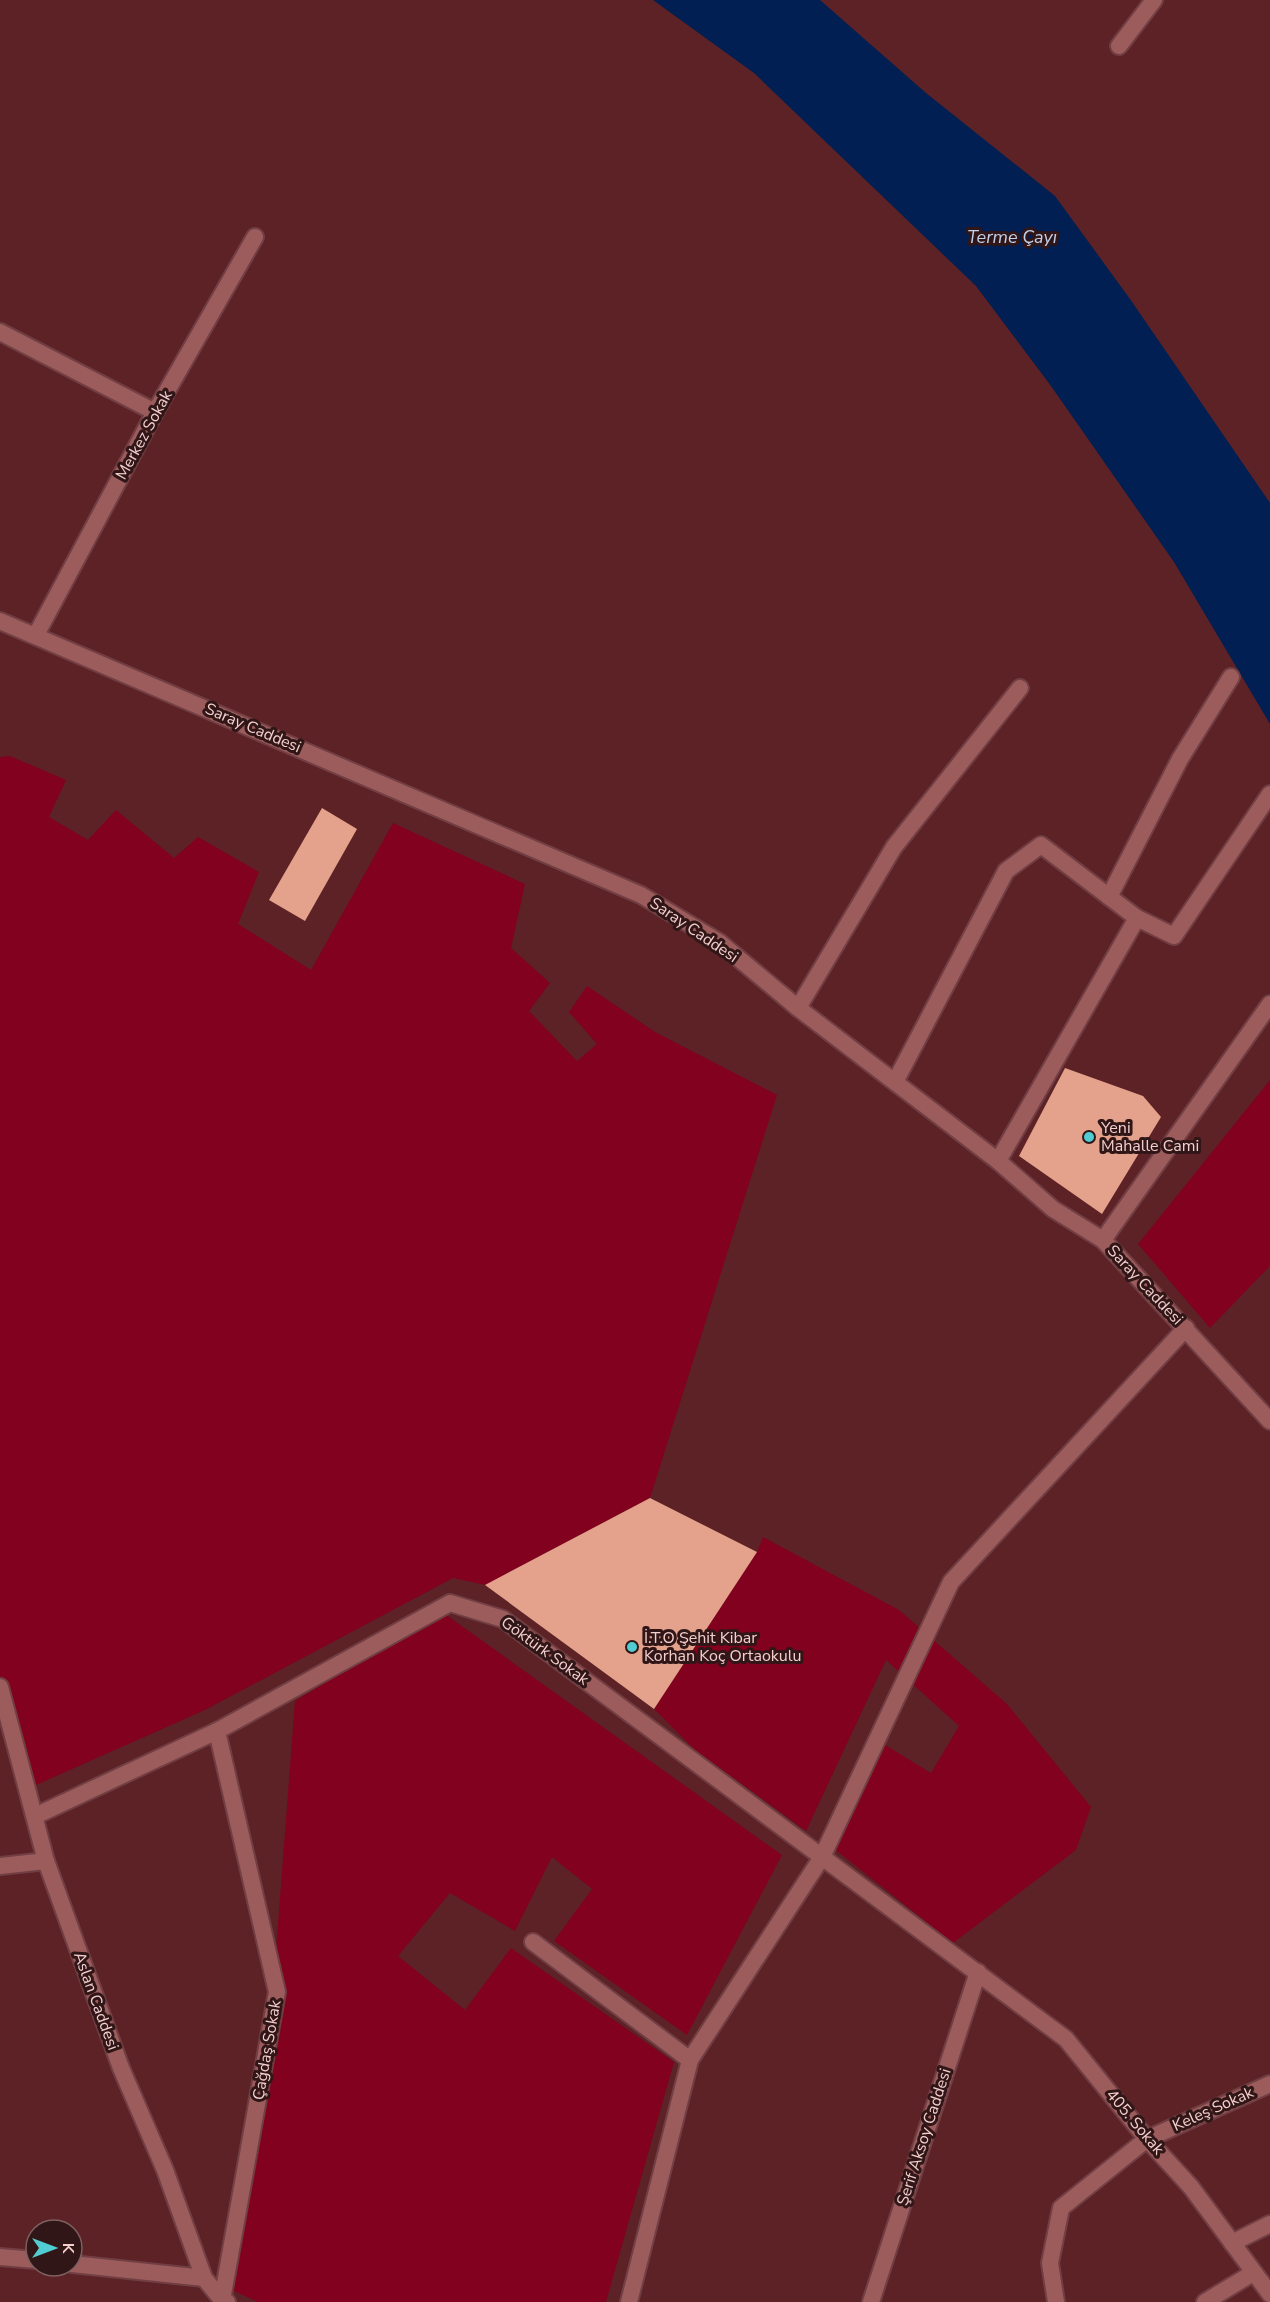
<svg xmlns="http://www.w3.org/2000/svg" width="1270" height="2302" viewBox="0 0 1270 2302" font-family="'Nunito Sans',sans-serif">
  <style>
    .green { fill: #82011e }
    .water { fill: #011f52 }
    .building { fill: #e4a28c }
    .lines { fill: none; stroke-linecap: round; stroke-linejoin: round }
    .minor-casing { stroke: #713e43; stroke-width: 20 }
    .tertiary-casing { stroke: #713e43; stroke-width: 20 }
    .secondary-casing { stroke: #713e43; stroke-width: 20 }
    .minor { stroke: #9c5c5c; stroke-width: 16 }
    .tertiary { stroke: #9c5c5c; stroke-width: 16 }
    .secondary { stroke: #9c5c5c; stroke-width: 16 }
    .poi-dot { fill: #51ccd2; stroke: #301617; stroke-width: 2 }
    .labels { text-anchor: middle; dominant-baseline: central; stroke-width: 6; stroke-linejoin: round; paint-order: stroke }
    .street-label { font-size: 16px; fill: #f4cfce; stroke: #301617 }
    .poi-label { font-size: 16px; fill: #f4cfce; stroke: #301617; text-anchor: start }
    .water-label { font-size: 18px; font-style: italic; fill: #c1d1eb; stroke: #301617 }
  </style>
  <rect width="100%" height="100%" fill="#5c2225"/>
  <g class="green">
    <path d="M10,756L66,780L49,817L88,840L116,810L174,858L198,837L259,872L238,924L311,970L393,823L525,884L511,948L550,983L529,1011L577,1061L597,1044L569,1012L587,986L655,1032L777,1095L650,1498L485,1585L453,1578L205,1710L27,1789L0,1705V757Z"/>
    <path d="M1270,1080V1266L1210,1328L1138,1244Z"/>
    <path d="M763,1537L899,1610L1007,1704L1091,1807L1076,1850L953,1943L828,1844L877,1740L931,1773L959,1726L886,1660L806,1831L694,1749L654,1709L757,1552Z"/>
    <path d="M442,1612L782,1855L687,2035L554,1941L592,1889L552,1857L515,1931L450,1893L398,1956L465,2010L511,1948L674,2062L606,2302H258L221,2285L273,1990L295,1701Z"/>
  </g>
  <path class="water" d="M653,0H820L926,93L1055,196L1130,299L1270,503V724L1174,562L1051,386L976,286L754,73Z"/>
  <g class="building">
    <path d="M322,808L357,829L305,921L269,900Z"/>
    <path d="M1065,1068L1143,1096L1161,1117L1102,1214L1019,1156Z"/>
    <path d="M650,1498L757,1552L654,1709L485,1585Z"/>
  </g>
  <g class="lines">
    <g class="minor-casing">
      <g id="minor">
        <path d="M1119,46L1154,0"/>
        <path d="M0,332L155,412"/>
        <path d="M36,635L155,412L255,237"/>
        <path d="M1109,897L1180,759L1231,677"/>
        <path d="M798,1008L894,847L1020,688"/>
        <path d="M895,1082L1006,871L1041,845L1137,918L1174,936L1270,794"/>
        <path d="M998,1161L1137,918"/>
        <path d="M1103,1240L1270,1004"/>
        <path d="M217,1731L277,1992L222,2300L227,2302"/>
        <path d="M35,1816L217,1731L450,1603L503,1619L1066,2039L1147,2139L1191,2187L1270,2294"/>
        <path d="M0,1866L46,1861"/>
        <path d="M533,1942L690,2060L629,2302"/>
        <path d="M690,2060L822,1857L951,1582L1186,1328"/>
        <path d="M1232,2243L1270,2224"/>
        <path d="M0,2257L36,2260"/>
        <path d="M72,2264L204,2278"/>
        <path d="M871,2302L978,1972"/>
        <path d="M1056,2302L1050,2263L1061,2208L1147,2139L1270,2084"/>
        <path d="M1205,2302L1253,2273"/>
      </g>
    </g>
    <g class="tertiary-casing">
      <path id="tertiary" d="M0,1687L46,1861L121,2068L165,2170L204,2278L222,2300V2302"/>
    </g>
    <g class="secondary-casing">
      <path id="secondary" d="M0,621L641,895L719,942L798,1008L998,1161L1053,1209L1103,1240L1270,1421"/>
    </g>
    <use href="#minor" class="minor"/>
    <use href="#tertiary" class="tertiary"/>
    <use href="#secondary" class="secondary"/>
  </g>
  <g class="poi-dot">
    <circle cx="1089" cy="1137" r="6"/>
    <circle cx="632" cy="1647" r="6"/>
  </g>
  <g class="labels">
    <g class="street-label">
      <text transform="translate(144 435) rotate(-61)">Merkez Sokak</text>
      <text transform="translate(253 728) rotate(23)">Saray Caddesi</text>
      <text transform="translate(694 930) rotate(34)">Saray Caddesi</text>
      <text transform="translate(1145 1285) rotate(47)">Saray Caddesi</text>
      <text transform="translate(545 1651) rotate(36)">Göktürk Sokak</text>
      <text transform="translate(96 2001) rotate(70)">Aslan Caddesi</text>
      <text transform="translate(267 2050) rotate(-80)">Çağdaş Sokak</text>
      <text transform="translate(1213 2109) rotate(-24)">Keleş Sokak</text>
      <text transform="translate(1135 2122) rotate(50)">405. Sokak</text>
      <text transform="translate(924 2137) rotate(-72)">Şerif Aksoy Caddesi</text>
    </g>
    <g class="poi-label">
      <text x="1101" y="1128">Yeni<tspan x="1101" dy="18">Mahalle Cami</tspan></text>
      <text x="644" y="1638">İ.T.O Şehit Kibar<tspan x="644" dy="18">Korhan Koç Ortaokulu</tspan></text>
    </g>
    <g class="water-label">
      <text x="1012" y="237">Terme Çayı</text>
    </g>
  </g>
  <g transform="translate(54 2248) rotate(90)"><circle r="28" fill="#301617" stroke="#7e6060" stroke-width="1.5"/>
  <path d="M0-4.5L10 22L0 15L-10 22Z" fill="#51ccd2"/>
  <text y="-9" font-size="16" font-weight="bold" text-anchor="middle" fill="#f4cfce">K</text>
  </g>
</svg>
